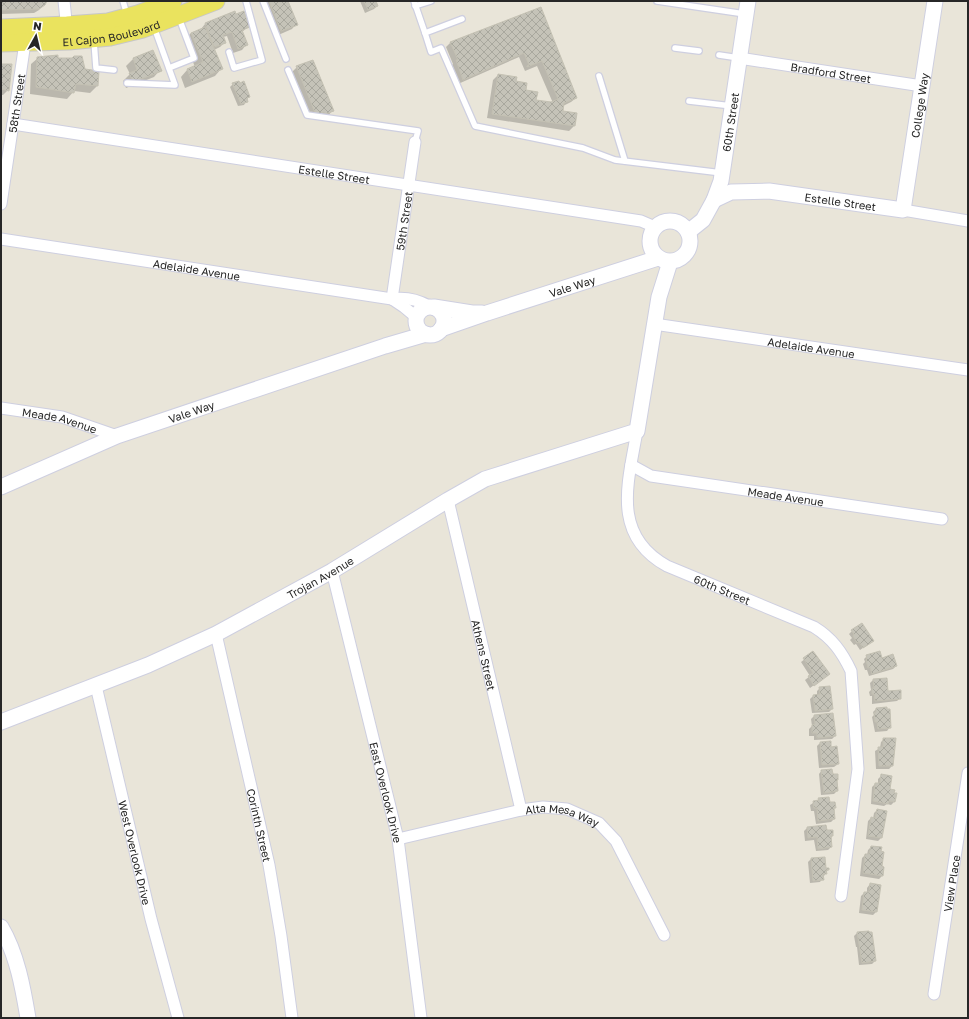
<svg xmlns="http://www.w3.org/2000/svg" width="969" height="1019" viewBox="0 0 969 1019" font-family="'Golos Text',sans-serif">
  <style>
    .shadow { fill: #0003 }
    .building { fill: url(#building-cross-hatch); stroke: #c4c1b3 }
    .lines { fill: none; stroke-linecap: round; stroke-linejoin: round }
    .lane-casing { stroke: #cecfe0; stroke-width: 8 }
    .street-casing { stroke: #cecfe0; stroke-width: 13 }
    .secondary-casing { stroke: #cecfe0; stroke-width: 17 }
    .primary-casing { stroke: #c7c7c7; stroke-width: 19 }
    .lane { stroke: #fff; stroke-width: 5.5 }
    .street { stroke: #fff; stroke-width: 11 }
    .secondary { stroke: #fff; stroke-width: 15 }
    .primary { stroke: #eae35e; stroke-width: 17 }
    .labels { text-anchor: middle; dominant-baseline: central; stroke-width: 4; stroke-linejoin: round; paint-order: stroke }
    .street-label { font-size: 11px; fill: #272727; stroke: #fff }
  </style>
  <defs>
    <pattern id="building-cross-hatch" width="8" height="8" patternUnits="userSpaceOnUse"><rect width="8" height="8" fill="#c5c3b8"/><path d="M0 0l8 8M0 8l8-8" fill="none" stroke="#a9a89e"/></pattern>
  </defs>
  <rect width="100%" height="100%" fill="#e9e5d9"/>
  <g class="shadow">
    <path d="M1,1H46L39,10L34,13L1,14Z"/>
    <path d="M268,1H287L296,24L292,29L276,36L264,5Z"/>
    <path d="M360,1H375L377,6L374,9L365,13Z"/>
    <path d="M540,8L576,98L571,102L563,106L562,112L574,126L569,131L487,118L493,80L498,75L515,82L535,101L553,103L537,66L525,71L519,57L458,84L451,66L453,64L446,47L451,42Z"/>
    <path d="M205,24L248,27L242,32L246,45L242,50L233,53L227,36L223,37L225,42L220,47L214,50L221,69L215,76L185,88L181,77L187,70L195,67L184,40L191,33L201,29Z"/>
    <path d="M153,51L160,70L154,77L126,88L123,81L130,74L126,66L133,59Z"/>
    <path d="M38,58L57,59L84,70L98,72L97,86L90,93L74,91L67,99L30,94L31,64Z"/>
    <path d="M1,65L8,90L3,95H1Z"/>
    <path d="M297,67L332,111L328,116H319L311,119L292,72Z"/>
    <path d="M233,84L249,96L244,105L238,106L230,87Z"/>
    <path d="M852,631L870,643L860,650L856,644L854,645L850,640L852,638L849,634Z"/>
    <path d="M813,653L825,677L810,688L805,680L810,676L801,662Z"/>
    <path d="M867,656L881,659L896,666L893,669L869,676L867,670H865L863,664L865,662L864,659Z"/>
    <path d="M873,680L887,692L900,698L897,701L872,704V696H870L869,692L871,690L870,683Z"/>
    <path d="M820,688L832,709L829,712L812,713L810,699L813,696L817,695V691Z"/>
    <path d="M876,709L890,727L887,731L875,732L872,717L874,715L873,712Z"/>
    <path d="M814,716L835,736L832,739L814,740V736H809V729L812,726L811,719Z"/>
    <path d="M884,739L892,766L889,769H876L875,751L880,748L881,742Z"/>
    <path d="M820,743L838,764L834,767L819,768L817,746Z"/>
    <path d="M822,770L836,781L837,791L834,794L821,795L819,774Z"/>
    <path d="M881,776L894,802L891,805L887,804L884,806L871,804L872,787L875,784H878V779Z"/>
    <path d="M819,799L835,808L833,809L834,819L831,822L816,824L814,811H811L810,805Z"/>
    <path d="M877,810L886,812L881,838L878,841L866,839L868,821L871,818L873,819L874,813Z"/>
    <path d="M807,828L826,831L832,836L831,838V847L828,850L816,851L814,840L805,841L804,831Z"/>
    <path d="M871,847L881,867L882,876L879,879L860,876L862,858L865,855H867L868,850Z"/>
    <path d="M811,859L828,870L820,882L810,883L808,862Z"/>
    <path d="M870,884L876,912L873,915L859,913L861,896L864,893H867V888Z"/>
    <path d="M857,933L875,961L872,964L859,965L857,947H856L854,936Z"/>
  </g>
  <g class="building">
    <path d="M1,1H47L45,5L39,9L1,10Z"/>
    <path d="M269,1H288L298,25L281,31Z"/>
    <path d="M364,1H376L378,6L368,10Z"/>
    <path d="M541,7L577,98L564,103L563,111L577,113L575,126L492,114L498,74L517,77L516,81L527,83L526,90L538,92L536,100L551,102L558,99L542,61L527,67V66L529,65L524,53L463,80L456,60H458L450,42Z"/>
    <path d="M235,11L236,14L244,11L250,27L242,30L248,45L238,49L232,32L223,35L226,43L214,47L205,23Z"/>
    <path d="M205,27L223,69L192,82L187,69L203,62L191,33Z"/>
    <path d="M153,50L162,71L133,82L129,73L137,70L133,58Z"/>
    <path d="M58,55V58H72L74,56H82L85,69L99,71L98,86L76,84L74,93L36,87L37,57Z"/>
    <path d="M313,60L334,111L325,114L324,112L316,115L296,66Z"/>
    <path d="M1,64H12L9,91L1,89Z"/>
    <path d="M239,81L240,83L244,81L250,97L247,98L248,102L241,104L232,83Z"/>
    <path d="M862,623L874,641L863,648L859,642L857,643L853,636L854,634L851,630Z"/>
    <path d="M813,651L830,674L814,686L808,676L813,673L803,658Z"/>
    <path d="M880,651L882,658L893,654L897,666L872,674L870,667L868,668L866,660L867,659L866,655Z"/>
    <path d="M887,678L888,691L901,690V699L875,701L874,694H872V688H874L873,679Z"/>
    <path d="M830,686L833,709L815,711L813,695L820,694L819,687Z"/>
    <path d="M887,707V709H890L891,728L878,729L877,722H875L874,713L876,712V708Z"/>
    <path d="M833,713L836,736L817,738V733H812V725L815,724L814,715Z"/>
    <path d="M883,738H896L893,766H879L878,747H883Z"/>
    <path d="M831,741V747L837,746L839,764L822,765L820,742Z"/>
    <path d="M832,769L833,774H838V780H837L838,791L824,793L821,770Z"/>
    <path d="M881,774L892,776L890,789L895,790L894,793H897L895,802L889,801L888,804L873,801L875,783H880Z"/>
    <path d="M829,797L830,802H835L836,808H834L835,819L818,821L817,808H814L813,801L819,800L818,798Z"/>
    <path d="M877,809L887,811L882,838L868,836L871,817L875,818Z"/>
    <path d="M826,825L827,830H833V836H831L832,847L818,849L817,837L808,838L807,827Z"/>
    <path d="M871,846L882,847L881,851L884,852L882,866L884,867L883,876L863,873L865,854H869Z"/>
    <path d="M825,857L826,868H829V870H826L827,874H823L824,880L813,881L811,858Z"/>
    <path d="M870,883L881,885L877,912L862,910L864,892H869Z"/>
    <path d="M869,931V932H872L876,961L862,963L857,932Z"/>
  </g>
  <g class="lines">
    <g class="lane-casing">
      <g id="lane">
        <path d="M123,1L127,15"/>
        <path d="M263,1L286,59"/>
        <path d="M414,1L425,33"/>
        <path d="M657,1L745,14"/>
        <path d="M415,6L431,1"/>
        <path d="M462,19L425,33L431,52L441,48L475,126L583,148L615,160L722,173"/>
        <path d="M94,41L96,68L114,70"/>
        <path d="M675,48L699,51"/>
        <path d="M229,52L234,68L262,60L246,1"/>
        <path d="M719,55L739,58"/>
        <path d="M169,68L194,58L179,18"/>
        <path d="M288,70L307,115L418,131L415,142"/>
        <path d="M599,76L625,161"/>
        <path d="M127,83L175,85L154,27"/>
        <path d="M689,101L732,106"/>
      </g>
    </g>
    <g class="street-casing">
      <g id="street">
        <path d="M64,1L67,30"/>
        <path id="s1" d="M739,58L922,86"/>
        <path id="s2" d="M13,124L641,221L655,227"/>
        <path id="s3" d="M1,204L26,36"/>
        <path d="M903,210L968,221"/>
        <path id="s4" d="M1,239L392,299C404,297 418,300 429,306"/>
        <path id="s5" d="M392,299L415,142"/>
        <path d="M392,299L404,307L416,317"/>
        <path id="s6" d="M654,324L968,370"/>
        <path id="s7" d="M1,408L62,417L117,436"/>
        <path id="s8" d="M637,431C628,483 611,535 667,566L814,627C832,638 842,652 851,671L858,769L841,896"/>
        <path id="s9" d="M631,465L651,476L942,519"/>
        <path id="s10" d="M448,500L521,810"/>
        <path id="s11" d="M332,571L398,839L421,1018"/>
        <path id="s12" d="M216,634L269,865L281,936L292,1018"/>
        <path id="s13" d="M96,686L151,919L178,1018"/>
        <path id="s14" d="M398,839L521,810L543,807L567,809L599,823L616,841L664,935"/>
        <path id="s15" d="M934,994L968,773"/>
      </g>
    </g>
    <g class="secondary-casing">
      <g id="secondary">
        <path id="s16" d="M714,200L731,192L769,191L903,210L935,1"/>
        <circle cx="670" cy="241" r="20"/>
        <path id="s17" d="M688,232L703,220L714,200L721,181L748,1"/>
        <circle cx="430" cy="321" r="14"/>
        <path d="M434,307L472,313H482"/>
        <path id="s18" d="M441,329L487,313L658,258"/>
        <path id="s19" d="M1,487L117,436L385,346L426,334"/>
        <path id="s20" d="M1,722L148,665L216,634L332,571L448,500L485,479L637,431L659,297L670,262"/>
        <path d="M1,927C17,954 23,988 28,1018"/>
      </g>
    </g>
    <g class="primary-casing">
      <g id="primary">
        <path d="M1,28L67,25L108,22L138,14L173,1"/>
        <path id="s21" d="M1,43L69,41L110,37L143,29L216,1"/>
      </g>
    </g>
    <use href="#lane" class="lane"/>
    <use href="#street" class="street"/>
    <use href="#secondary" class="secondary"/>
    <use href="#primary" class="primary"/>
  </g>
  <g class="labels">
    <g class="street-label">
      <text stroke="none"><textPath href="#s21" startOffset="111">El Cajon Boulevard</textPath></text>
      <text stroke="none"><textPath href="#s1" startOffset="93">Bradford Street</textPath></text>
      <text stroke="none"><textPath href="#s3" startOffset="102">58th Street</textPath></text>
      <text stroke="none"><textPath href="#s16" startOffset="298">College Way</textPath></text>
      <text stroke="none"><textPath href="#s17" startOffset="122">60th Street</textPath></text>
      <text stroke="none"><textPath href="#s2" startOffset="325">Estelle Street</textPath></text>
      <text stroke="none"><textPath href="#s16" startOffset="129">Estelle Street</textPath></text>
      <text stroke="none"><textPath href="#s5" startOffset="79">59th Street</textPath></text>
      <text stroke="none"><textPath href="#s4" startOffset="198">Adelaide Avenue</textPath></text>
      <text stroke="none"><textPath href="#s18" startOffset="138">Vale Way</textPath></text>
      <text stroke="none"><textPath href="#s6" startOffset="159">Adelaide Avenue</textPath></text>
      <text stroke="none"><textPath href="#s19" startOffset="205">Vale Way</textPath></text>
      <text stroke="none"><textPath href="#s7" startOffset="60">Meade Avenue</textPath></text>
      <text stroke="none"><textPath href="#s9" startOffset="159">Meade Avenue</textPath></text>
      <text stroke="none"><textPath href="#s20" startOffset="351">Trojan Avenue</textPath></text>
      <text stroke="none"><textPath href="#s8" startOffset="211">60th Street</textPath></text>
      <text stroke="none"><textPath href="#s10" startOffset="159">Athens Street</textPath></text>
      <text stroke="none"><textPath href="#s11" startOffset="228">East Overlook Drive</textPath></text>
      <text stroke="none"><textPath href="#s14" startOffset="169">Alta Mesa Way</textPath></text>
      <text stroke="none"><textPath href="#s12" startOffset="196">Corinth Street</textPath></text>
      <text stroke="none"><textPath href="#s13" startOffset="171">West Overlook Drive</textPath></text>
      <text stroke="none"><textPath href="#s15" startOffset="112">View Place</textPath></text>
    </g>
  </g>
  <rect width="969" height="1019" fill="none" stroke="#272727" stroke-width="4"/>
  <g transform="translate(36 36) rotate(8)" stroke="#ffffff" stroke-width="3" paint-order="stroke">
  <path d="M0-3L7 15L0 10L-7 15Z" fill="#272727"/>
  <text y="-6" font-size="11" font-weight="bold" text-anchor="middle" fill="#272727">N</text>
  </g>
</svg>
